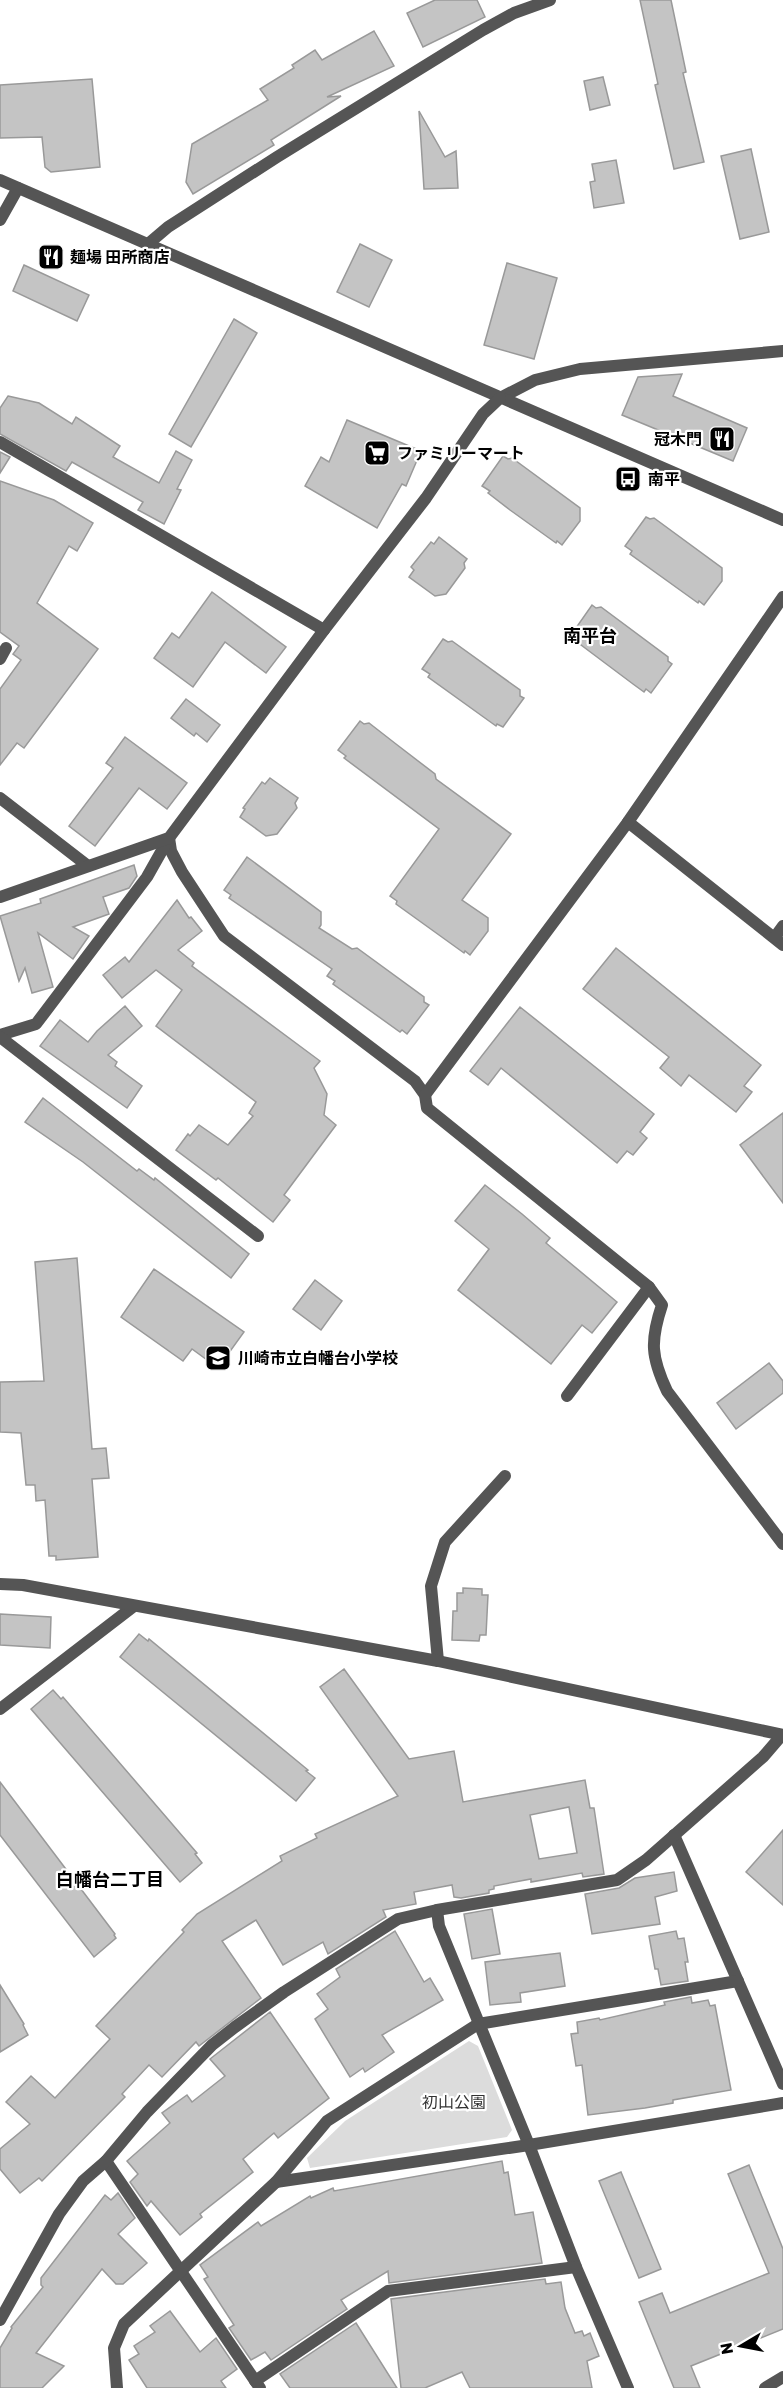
<svg xmlns="http://www.w3.org/2000/svg" width="783" height="2388" viewBox="0 0 783 2388" font-family="Rubik,'Noto Sans JP',sans-serif">
  <style>
    .green { fill: #dcdcdc }
    .building { fill: #c4c4c4; stroke: #999; stroke-width: 1.5; fill-rule: evenodd }
    .lines { fill: none; stroke-linecap: round; stroke-linejoin: round }
    .minor { stroke: #555; stroke-width: 12 }
    .tertiary { stroke: #555; stroke-width: 12 }
    .labels { text-anchor: middle; dominant-baseline: central; stroke-width: 4.5; stroke-linejoin: round; paint-order: stroke }
    .poi-label { font-size: 16px; font-weight: bold; fill: #000; stroke: #fff; text-anchor: start }
    .park-label { font-size: 16px; fill: #333; stroke: #fff }
    .neighbourhood-label { font-size: 18px; font-weight: bold; fill: #000; stroke: #fff }
  </style>
  <rect width="100%" height="100%" fill="#fff"/>
  <path class="green" d="M469,2041L478,2046L512,2130L507,2137L310,2168L307,2158L345,2121Z"/>
  <g class="building">
    <path d="M435,0H477L485,17L423,47L407,13Z"/>
    <path d="M640,0H671L686,72L683,73L704,162L674,169L655,85L658,84Z"/>
    <path d="M374,31L394,66L327,97L341,96L271,140L274,145L193,194L186,182L192,144L268,100L260,89L294,68L292,65L315,50L322,60Z"/>
    <path d="M603,77L610,105L590,110L584,81Z"/>
    <path d="M92,79L100,167L51,172L45,167L42,137L0,138V85Z"/>
    <path d="M419,111L445,157L456,151L458,188L424,189Z"/>
    <path d="M751,149L769,232L740,239L721,156Z"/>
    <path d="M616,160L624,203L594,208L590,182L595,181L592,164Z"/>
    <path d="M360,244L392,260L369,307L337,292Z"/>
    <path d="M507,263L557,278L534,359L484,345Z"/>
    <path d="M24,265L89,295L77,321L13,291Z"/>
    <path d="M234,319L257,333L191,447L169,434Z"/>
    <path d="M682,374L673,396L747,428L733,461L622,415L638,377Z"/>
    <path d="M8,396L39,403L72,424L76,417L120,446L113,457L159,483L176,451L192,460L177,489L181,490L164,524L138,510L143,502L72,462L66,471L0,434V408Z"/>
    <path d="M347,420L421,451L406,486L402,484L377,528L305,486L321,457L329,462Z"/>
    <path d="M0,452L10,457L0,473Z"/>
    <path d="M503,456L508,459L512,458L580,508V521L562,545L557,541L556,543L510,510L488,493L490,491L482,486Z"/>
    <path d="M0,481L54,500L93,523L77,551L69,546L37,603L98,649L24,748L17,743L0,765V689L21,660L13,654L19,646L0,632Z"/>
    <path d="M646,517L650,519L654,518L722,568V581L704,605L699,601L698,603L630,554L632,551L625,546Z"/>
    <path d="M439,537L467,559L464,563L465,568L446,594L435,596L409,577L414,570L411,567L431,542L434,544Z"/>
    <path d="M212,592L286,647L266,673L225,642L193,687L154,658L172,633L179,638Z"/>
    <path d="M592,605L596,608L601,607L668,657V661L672,664L651,693L646,689L644,692L633,684L577,642L579,640L571,635Z"/>
    <path d="M443,639L448,642L452,641L520,690V696L524,698L503,727L497,724L496,726L428,677L430,674L422,669Z"/>
    <path d="M186,699L220,725L207,742L196,733L194,736L171,718Z"/>
    <path d="M360,721L364,724L369,723L396,744L435,774L436,779L511,834L462,900L488,918V931L470,955L465,951L464,953L396,904L397,901L390,896L439,829L344,758L346,756L338,750Z"/>
    <path d="M125,737L187,783L167,809L139,788L95,846L69,826L113,768L106,763Z"/>
    <path d="M270,778L298,798L295,803L297,808L277,834L266,836L240,817L245,809L243,808L262,782L265,784Z"/>
    <path d="M247,857L321,912V925L319,928L352,949L357,948L424,997V1002L429,1005L407,1034L402,1030L400,1032L333,984L335,981L327,976L332,969L229,898L231,895L224,890Z"/>
    <path d="M134,865L137,876L129,888L103,897L109,914L73,927L89,936L73,959L38,933L53,987L32,993L25,968L19,981L0,916L41,903L40,899Z"/>
    <path d="M177,900L189,918L191,917L202,931L178,950L194,963L192,966L320,1061L314,1068L327,1094L324,1115L336,1125L284,1195L290,1200L273,1222L218,1178L216,1180L176,1150L188,1134L190,1136L199,1125L228,1145L253,1116L249,1113L256,1102L156,1026L182,990L156,970L122,998L103,975L125,957L129,962Z"/>
    <path d="M616,948L761,1065L744,1086L752,1092L736,1112L689,1075L681,1086L660,1068L669,1057L583,989Z"/>
    <path d="M125,1006L142,1026L108,1055L117,1062L115,1066L142,1086L127,1108L40,1046L60,1020L88,1042L97,1031Z"/>
    <path d="M520,1007L654,1114L640,1132L647,1138L633,1155L627,1151L617,1163L501,1068L488,1085L470,1071Z"/>
    <path d="M43,1098L137,1171L139,1169L154,1180L155,1178L249,1254L231,1278L83,1162L25,1122Z"/>
    <path d="M783,1113V1203L740,1145Z"/>
    <path d="M485,1185L522,1214L550,1238L546,1243L617,1302L592,1333L582,1325L551,1364L458,1290L489,1249L455,1221Z"/>
    <path d="M77,1258L92,1449L106,1448L109,1478L92,1479L98,1557L56,1560V1556H49L45,1500L36,1501L35,1485H26L21,1433L0,1432V1382L44,1381L35,1262Z"/>
    <path d="M154,1269L244,1332L218,1368L192,1349L183,1361L121,1317Z"/>
    <path d="M315,1280L342,1301L321,1330L293,1309Z"/>
    <path d="M769,1363L783,1381V1393L736,1429L717,1403Z"/>
    <path d="M463,1588L482,1589V1595H488L486,1635H480L479,1641L452,1640L453,1611H457V1593H463Z"/>
    <path d="M0,1614L51,1617L50,1648L0,1645Z"/>
    <path d="M139,1634L148,1641L149,1639L308,1770L306,1771L315,1778L296,1801L120,1657Z"/>
    <path d="M344,1669L409,1759L454,1751L463,1802L585,1780L590,1808H594L604,1874L583,1877L582,1873L531,1882V1879L494,1886V1889L489,1890V1893L461,1898L454,1897L452,1885L414,1892L416,1904L383,1910L386,1917L328,1954L323,1942L283,1965L256,1920L222,1941L261,1998L199,2046L196,2042L162,2077L149,2065L122,2094L125,2097L42,2181L39,2178L20,2193L0,2169V2149L30,2124L6,2102L31,2076L55,2098L110,2039L96,2026L184,1932L182,1930L197,1914L282,1861L280,1856L317,1838L315,1834L398,1796L320,1687ZM569,1807L577,1853L539,1859L530,1815Z"/>
    <path d="M53,1690L61,1699L63,1697L197,1853L195,1854L202,1863L180,1882L31,1709Z"/>
    <path d="M0,1782L115,1934L114,1935L116,1938L94,1957L0,1835Z"/>
    <path d="M783,1830V1905L746,1872Z"/>
    <path d="M674,1872L677,1891L655,1897L660,1924L592,1934L585,1894L619,1888L635,1878Z"/>
    <path d="M492,1909L500,1954L472,1959L464,1914Z"/>
    <path d="M395,1931L424,1982L430,1978L443,2000L382,2035L394,2052L365,2072L363,2068L350,2077L315,2019L328,2009L317,1994L340,1977L336,1969Z"/>
    <path d="M676,1931L678,1939L684,1938L688,1962H685L688,1981L661,1985L658,1969H655L649,1936Z"/>
    <path d="M560,1953L565,1986L520,1993L521,2002L490,2005L485,1962Z"/>
    <path d="M0,1985L24,2024L23,2025L28,2035L0,2052Z"/>
    <path d="M691,1997L692,2003L708,2000L710,2006L715,2005L731,2090L673,2100V2103L645,2108L588,2115L582,2065L576,2066L571,2034L578,2033L577,2022L599,2018L600,2020L665,2005L664,2002Z"/>
    <path d="M270,2012L329,2098L278,2138L274,2133L243,2159L253,2172L200,2214L202,2217L180,2235L151,2201L147,2206L130,2182L138,2174L127,2161L170,2123L162,2113L187,2095L192,2102L225,2076L210,2059Z"/>
    <path d="M502,2161L504,2173L508,2172L515,2215L533,2212L542,2263L389,2283L388,2271L341,2300L347,2309L271,2360L265,2352L251,2360L229,2328L234,2325L204,2279L208,2277L200,2265L258,2222L261,2226L310,2196L311,2198L333,2188L334,2191Z"/>
    <path d="M749,2165L783,2249V2329L691,2366L700,2388H674L639,2302L662,2293L670,2313L769,2273L728,2174Z"/>
    <path d="M621,2172L661,2269L639,2278L599,2181Z"/>
    <path d="M118,2193L135,2218L118,2234L147,2263L123,2284H116L102,2269L36,2353L64,2366L42,2388H0V2348L12,2328L11,2327L43,2287L41,2285V2278L105,2195L111,2200Z"/>
    <path d="M545,2279L546,2284L561,2282L565,2308L575,2333L582,2331L584,2336L590,2333L599,2356L587,2361L592,2388H470L462,2372L425,2388H401L391,2299Z"/>
    <path d="M170,2311L200,2352L216,2338L237,2369L221,2381L226,2388H147L129,2360L139,2354L134,2346L155,2332L150,2326Z"/>
    <path d="M356,2323L397,2388H290L280,2374Z"/>
  </g>
  <g class="lines">
    <g class="minor">
      <path d="M0,220L18,188"/>
      <path d="M148,244L168,227L277,157L483,30L514,13L550,0"/>
      <path d="M500,398L535,380L580,369L783,351"/>
      <path d="M0,442L324,630"/>
      <path d="M0,659L6,648"/>
      <path d="M0,798L88,866"/>
      <path d="M628,822L783,945"/>
      <path d="M169,838L171,851L182,872L224,936L415,1081L425,1095L427,1108L649,1287L662,1305C650,1341 651,1357 667,1391L783,1544"/>
      <path d="M775,937L783,926"/>
      <path d="M0,1035L36,1024L147,877L169,838"/>
      <path d="M0,1037L258,1236"/>
      <path d="M425,1095L628,822L783,597"/>
      <path d="M567,1396L649,1287"/>
      <path d="M438,1661L431,1586L445,1542L505,1476"/>
      <path d="M0,1709L134,1606"/>
      <path d="M674,1835L783,2084"/>
      <path d="M437,1910L439,1926L529,2145L576,2267L628,2388"/>
      <path d="M106,2161L260,2388"/>
      <path d="M276,2182L529,2145L783,2103"/>
      <path d="M0,2320L59,2214L83,2181L106,2161L147,2112L212,2045L235,2027L284,1992L398,1919L437,1910L617,1880L646,1860L763,1757L782,1735"/>
      <path d="M255,2381L388,2291L576,2267"/>
      <path d="M117,2388L114,2348L124,2324L276,2182L327,2121L478,2024L738,1981"/>
      <path d="M765,2388L783,2377"/>
    </g>
    <g class="tertiary">
      <path d="M0,180L783,520"/>
      <path d="M0,897L169,838L324,630L426,498L483,414L500,398"/>
      <path d="M0,1584L23,1585L438,1661L783,1735"/>
    </g>
  </g>
  <defs>
    <g id="restaurant-square" transform="scale(1.35)"><rect x="-9" y="-9" width="18" height="18" rx="4" fill="#000" stroke="#fff"/><path d="M-5-6h1v4h1v-4h1v4h1v-4h1v5L-1.5 .5V6h-2V.5L-5-1ZM5-6V6H3V1.5H1.5Q1.5-4 5-6Z" fill="#fff"/></g>
    <g id="supermarket-square" transform="scale(1.35)"><rect x="-9" y="-9" width="18" height="18" rx="4" fill="#000" stroke="#fff"/><path d="M-6-5.5h2.5l.6 2H6L4.5 2H-2.5L-4.4-4H-6ZM-1.5 3.2a1.3 1.3 0 1 0 .1 0ZM3 3.2a1.3 1.3 0 1 0 .1 0Z" fill="#fff"/></g>
    <g id="bus-square" transform="scale(1.35)"><rect x="-9" y="-9" width="18" height="18" rx="4" fill="#000" stroke="#fff"/><path d="M-5-6H5V4H4V6H2V4H-2V6H-4V4H-5ZM-3.5-4V0h7V-4ZM-3.5 1.2v1.5H-2V1.2ZM2 1.2v1.5H3.5V1.2Z" fill="#fff"/></g>
    <g id="school-square" transform="scale(1.35)"><rect x="-9" y="-9" width="18" height="18" rx="4" fill="#000" stroke="#fff"/><path d="M0-5L7-2L0 1L-7-2ZM-4 1L0 2.5L4 1V4Q0 6-4 4Z" fill="#fff"/></g>
  </defs>
  <g fill-rule="evenodd">
    <use href="#restaurant-square" x="51" y="257"/>
    <use href="#restaurant-square" x="722" y="439"/>
    <use href="#supermarket-square" x="377" y="453"/>
    <use href="#bus-square" x="628" y="479"/>
    <use href="#school-square" x="218" y="1358"/>
  </g>
  <g class="labels">
    <g class="poi-label">
      <text x="70" y="257">麺場 田所商店</text>
      <text x="702" y="439" text-anchor="end">冠木門</text>
      <text x="397" y="453">ファミリーマート</text>
      <text x="648" y="479">南平</text>
      <text x="238" y="1358">川崎市立白幡台小学校</text>
    </g>
    <g class="park-label">
      <text x="454" y="2102">初山公園</text>
    </g>
    <g class="neighbourhood-label">
      <text x="590" y="636">南平台</text>
      <text x="110" y="1880">白幡台二丁目</text>
    </g>
  </g>
  <g transform="translate(741 2346) rotate(260)" stroke="#ffffff" stroke-width="4.5" paint-order="stroke">
  <path d="M0-4.5L10 22L0 15L-10 22Z" fill="#000000"/>
  <text y="-9" font-size="16" font-weight="bold" text-anchor="middle" fill="#000000">N</text>
  </g>
</svg>
